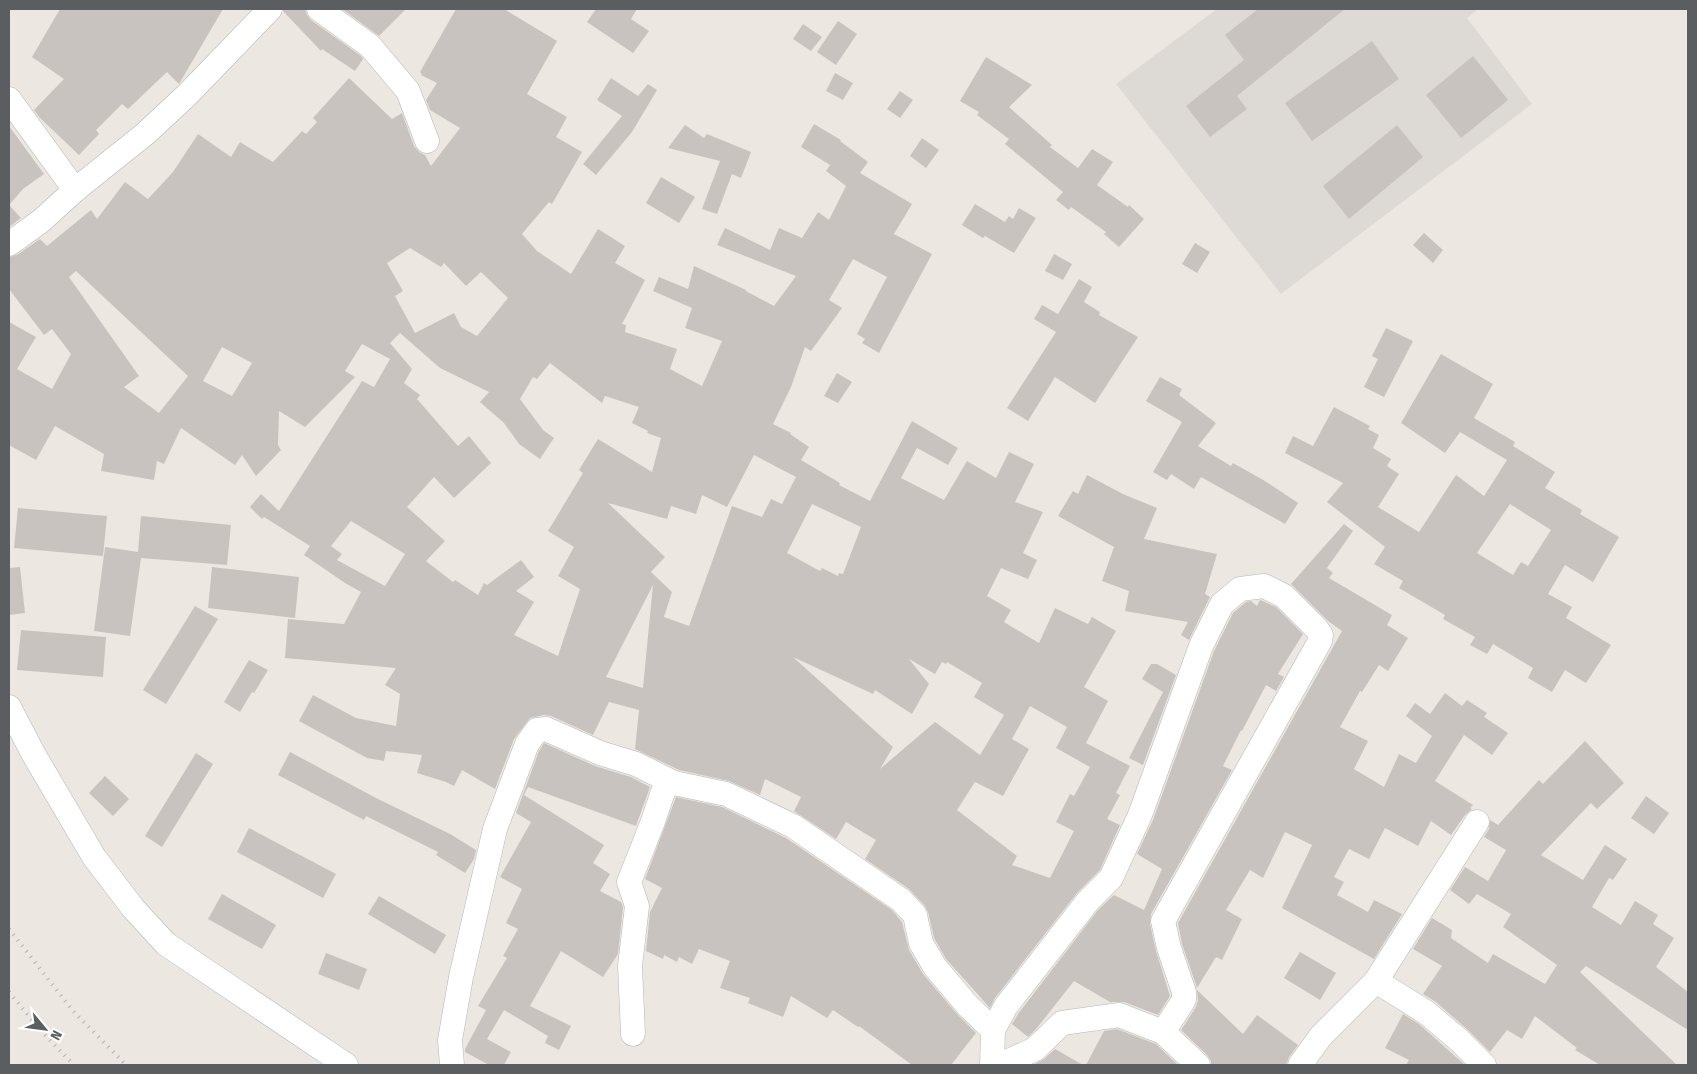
<svg xmlns="http://www.w3.org/2000/svg" width="1697" height="1074" viewBox="0 0 1697 1074" font-family="'Fira Sans Condensed',sans-serif">
  <style>
    .industrial { fill: #dddad6 }
    .building { fill: #c8c3be; fill-rule: evenodd }
    .lines { fill: none; stroke-linecap: round; stroke-linejoin: round }
    .minor-casing { stroke: #b2b5b8; stroke-width: 25 }
    .minor { stroke: #fff; stroke-width: 24 }
    .rail { stroke: #b0b1b1; stroke-width: 4; stroke-dasharray: 1 6; stroke-linecap: butt }
  </style>
  <rect width="100%" height="100%" fill="#ece8e1"/>
  <path class="industrial" d="M1217,9H1478L1467,18L1532,104L1281,294L1116,84Z"/>
  <g class="building">
    <path d="M60,9H223L179,84L167,72L128,109L122,104L96,130L99,134L79,155L39,117L34,110L64,79L32,57Z"/>
    <path d="M283,9H305L307,15L311,20L361,56L363,59L355,71L322,49L321,51L283,11Z"/>
    <path d="M342,9H406L379,36Z"/>
    <path d="M456,9H504L557,41L527,94L567,117L556,137L582,152L552,204L549,202L522,234L537,251L571,274L598,229L625,246L615,263L645,280L622,324L626,325L625,332L677,349L670,369L702,386L722,341L685,328L692,308L653,291L659,277L688,289L694,266L746,290V291L774,306L796,276L717,245L725,228L770,250L779,228L802,238L818,212L829,220L846,186L826,171L830,165L801,147L814,124L841,140L840,141L868,162L860,173L912,204L894,234L932,254L879,353L862,343L865,339L857,334L887,277L853,259L829,300L842,308L811,351L805,347L791,387L773,424L791,433L790,434L809,447L801,460L840,483L839,485L870,501L912,421L958,448L948,465L917,448L901,478L944,500L967,461L996,478L1009,452L1034,464L1015,502L1043,512L1023,553L1037,560L1028,579L1001,568L987,596L1011,610L1004,622L1039,643L1055,608L1088,624L1092,617L1116,631L1084,687L1108,701L1086,743L1130,766L1116,793L1120,795L1107,819L1120,825L1100,870L1077,893L995,998L990,1008L946,959L934,938L928,912L925,906L909,889L865,859L876,840L846,822L836,839L794,811L801,797L765,779L760,795L729,781L679,770L635,749L639,710L609,702L593,735L551,716L544,715L530,718L514,739L495,789L462,770L454,786L446,782L417,773L422,755L386,751L384,761L367,758L299,721L313,695L356,718L396,726L400,694L385,685L396,668L285,658L288,619L344,624L361,592L345,583L304,555L310,546L264,517L262,519L250,507L261,494L279,511L362,381L374,387L390,359L362,344L345,371L355,377L305,427L279,411L278,445L281,450L256,476L242,455L235,465L181,428L164,464L157,461L154,480L101,471L104,454L55,426L36,460L9,445V322L36,337L17,369L52,389L71,354L52,329L44,335L9,289V257L17,255L40,239L47,246L91,210L97,219L125,182L148,199L173,172L198,134L231,157L240,142L273,162L302,131L306,134L317,122L313,118L349,78L392,119L402,113L414,146L419,152L425,155L431,166L460,128L430,110L426,100L437,83L421,75L422,74L420,72ZM410,248L441,267L444,263L466,286L481,272L508,298L477,336L461,327L454,313L415,333L395,296L403,291L387,263ZM76,271L188,376L159,413L124,387L139,376L69,277ZM400,333L440,368L489,392L480,402L504,423L519,444L540,459L554,438L543,430L520,399L533,377L537,379L550,363L602,403L605,396L639,407L632,423L648,431L647,433L661,438L652,472L598,439L579,470L583,473L548,531L574,547L558,576L580,589L558,656L514,635L534,602L516,591L534,577L521,560L487,585L484,583L478,595L455,580L453,582L426,561L445,541L407,507L434,477L454,498L491,463L469,436L458,446L417,399L420,395L404,383L412,369L390,343ZM222,347L252,363L232,396L203,381ZM754,455L796,477L782,504L771,499L762,517L732,506L689,626L664,617L672,592L651,572L665,557L608,503L667,519L671,506L696,514L702,495L727,507ZM812,504L861,527L843,574L839,573L838,576L822,568L820,571L787,553ZM351,521L405,554L385,586L337,560L342,554L331,546ZM653,585L647,646L643,688L606,677ZM793,657L873,694L875,690L912,714L929,684L909,659L935,674L942,662L946,664L947,662L982,683L974,697L1004,715L980,755L935,722L880,769L893,747ZM1030,706L1067,727L1056,748L1090,767L1074,796L1070,794L1056,822L1074,831L1050,878L1012,865L1017,856L957,810L975,782L1003,796L1029,749L1012,739Z"/>
    <path d="M596,9H637L631,19L649,31L633,53L587,22Z"/>
    <path d="M1258,9H1345L1237,96L1247,109L1210,137L1186,106L1244,60L1225,35Z"/>
    <path d="M838,21L857,34L836,65L817,52Z"/>
    <path d="M803,24L822,37L811,51L793,39Z"/>
    <path d="M1372,41L1399,79L1312,141L1285,103Z"/>
    <path d="M1473,56L1508,100L1461,138L1426,95Z"/>
    <path d="M986,57L1032,85L1009,107L1052,145L1050,147L1078,168L1092,149L1113,162L1097,185L1128,207L1129,205L1144,219L1119,247L1104,234L1106,232L1071,207L1069,210L1056,200L1063,192L1005,144L1009,139L977,115L979,112L960,101Z"/>
    <path d="M835,73L853,83L843,100L826,91Z"/>
    <path d="M611,78L638,96L648,84L657,90L632,132L596,175L583,164L622,116L597,100Z"/>
    <path d="M900,91L913,100L900,118L887,109Z"/>
    <path d="M685,125L704,138L707,134L751,152L741,178L732,174L717,214L702,209L720,161L668,148Z"/>
    <path d="M1397,125L1423,157L1349,219L1323,186Z"/>
    <path d="M9,126L44,174L23,189L9,205Z"/>
    <path d="M922,138L939,150L926,168L910,156Z"/>
    <path d="M661,177L695,197L679,223L646,203Z"/>
    <path d="M975,204L1005,222L1009,216L1013,219L1019,208L1036,218L1014,253L985,236L983,238L962,225Z"/>
    <path d="M9,205L21,218L9,227Z"/>
    <path d="M1424,233L1443,250L1433,263L1413,245Z"/>
    <path d="M1195,243L1210,252L1197,273L1182,264Z"/>
    <path d="M1054,254L1072,264L1063,280L1045,271Z"/>
    <path d="M1079,279L1092,287L1084,302L1100,312L1099,315L1138,337L1095,403L1055,377L1028,421L1007,408L1056,332L1034,319L1042,305L1058,314Z"/>
    <path d="M1386,328L1413,341L1384,397L1364,387L1378,359L1372,356Z"/>
    <path d="M1441,354L1493,384L1474,418L1515,442L1513,446L1555,472L1545,488L1582,510L1580,514L1619,537L1593,582L1565,565L1548,594L1572,607L1566,618L1611,645L1586,683L1565,670L1552,692L1528,678L1533,668L1493,644L1487,654L1470,645L1475,637L1443,619L1445,615L1399,588L1403,581L1374,564L1385,547L1327,502L1343,483L1285,453L1293,436L1313,446L1334,407L1370,426L1368,429L1379,435L1373,448L1391,459L1387,466L1399,474L1378,507L1419,532L1456,475L1484,496L1507,460L1460,432L1445,453L1401,423ZM1510,504L1551,530L1528,566L1521,562L1513,575L1477,553Z"/>
    <path d="M837,373L852,382L838,403L824,396Z"/>
    <path d="M1160,377L1182,389L1179,395L1216,423L1198,446L1231,466L1233,463L1265,481L1298,503L1285,524L1201,477L1194,489L1171,474L1167,480L1153,472L1182,422L1146,401Z"/>
    <path d="M1087,475L1123,494L1157,508L1144,539L1217,554L1205,594L1210,597L1189,640L1181,635L1188,622L1125,611L1129,591L1102,581L1114,547L1058,516L1073,491L1078,494Z"/>
    <path d="M18,508L107,516L103,556L14,548Z"/>
    <path d="M141,516L231,525L227,565L141,558L130,636L94,631L105,547L138,552Z"/>
    <path d="M1344,524L1353,531L1327,568L1333,573L1329,578L1392,615L1387,625L1408,638L1388,671L1379,665L1362,692L1360,691L1340,727L1368,741L1354,769L1384,787L1399,754L1416,763L1432,736L1406,716L1415,703L1430,714L1445,693L1462,706L1467,700L1487,713L1484,717L1508,733L1492,755L1464,735L1435,781L1473,805L1470,808L1472,809L1465,815L1451,835L1431,821L1418,846L1385,828L1369,859L1349,849L1334,877L1344,882L1337,895L1368,912L1374,900L1402,914L1374,959L1282,908L1312,845L1285,832L1263,878L1250,870L1226,910L1242,919L1222,960L1216,957L1197,988L1182,944L1178,923L1342,631L1328,621L1291,584Z"/>
    <path d="M20,567L25,613L9,615V568Z"/>
    <path d="M212,567L299,577L295,618L208,608Z"/>
    <path d="M1260,600L1276,607L1303,634L1278,674L1284,677L1276,691L1266,685L1242,731L1241,730L1223,766L1232,770L1151,914L1150,924L1156,951L1170,996L1158,1015L1124,1002H1110L1074,981L1037,1028L1028,1037L1012,1024L1018,1014L1098,910L1114,895L1144,910L1162,869L1137,854L1153,820L1214,651L1233,613L1246,602L1251,601L1257,606Z"/>
    <path d="M195,606L218,619L166,704L143,690Z"/>
    <path d="M21,630L106,637L103,677L17,670Z"/>
    <path d="M249,660L268,670L254,693L252,692L240,712L224,702Z"/>
    <path d="M1151,664H1157L1176,675L1143,765L1129,758L1163,692L1142,679Z"/>
    <path d="M1585,741L1624,783L1597,809L1591,803L1541,855L1583,880L1605,845L1627,859L1613,880L1609,878L1592,907L1621,925L1635,901L1658,915L1653,924L1674,938L1656,967L1688,992V1030L1586,966L1580,972L1677,1065H1600L1575,1050L1577,1048L1535,1016L1522,1039L1507,1030L1490,1052L1468,1030L1436,1002L1423,994L1442,966L1413,949L1432,918L1452,930L1451,938L1488,963L1493,954L1545,984L1557,965L1503,927L1511,914L1477,894L1469,904L1450,890L1465,867L1488,881L1506,850L1484,837L1489,829L1490,820L1498,825L1539,780L1543,784Z"/>
    <path d="M544,743L595,766L631,777L650,787L636,826L528,787L524,795L604,845L593,863L610,874L600,891L621,902L623,907L618,954L603,977L561,951L530,1006L571,1026L559,1050L545,1043L548,1036L504,1010L487,1039L511,1052L504,1065H489L465,1052V1049L486,1010L478,1006L507,958L503,956L518,929L506,923L522,889L500,877L531,822L516,813L539,751Z"/>
    <path d="M290,752L376,798L450,834L476,850L474,859L465,873L436,855L438,852L366,816L364,820L278,775Z"/>
    <path d="M196,753L213,764L162,847L145,836Z"/>
    <path d="M105,776L129,799L113,816L89,793Z"/>
    <path d="M1646,796L1669,813L1654,834L1631,818Z"/>
    <path d="M676,797L722,807L786,838L892,910L902,922L909,950L923,974L958,1015L976,1033L951,1065H912L859,1026L858,1027L833,1010L827,1018L791,996L783,1017L748,1003L750,998L720,988L730,961L699,949L692,964L679,957L677,962L664,955L663,959L646,951L650,912L662,888L645,879Z"/>
    <path d="M249,828L336,874L323,898L237,852Z"/>
    <path d="M222,894L276,925L262,949L208,919Z"/>
    <path d="M379,896L446,935L435,954L368,914Z"/>
    <path d="M1300,952L1336,973L1320,1000L1284,978Z"/>
    <path d="M326,953L367,969L359,990L318,974Z"/>
    <path d="M1197,990L1243,1034L1257,1015L1298,1045L1289,1057L1286,1065H1211V1061L1207,1055L1181,1030L1196,1007L1198,1000Z"/>
    <path d="M1403,1014L1419,1024L1465,1065H1406L1409,1060L1385,1048Z"/>
    <path d="M1117,1029L1156,1044L1178,1065H1086L1104,1031Z"/>
    <path d="M1055,1049L1083,1065H1033L1044,1059Z"/>
  </g>
  <g class="lines">
    <g class="minor-casing">
      <g id="minor">
        <path d="M319,9L370,46L408,91L427,141"/>
        <path d="M9,99L75,190"/>
        <path d="M9,244L41,221L75,190L145,134L187,95L270,9"/>
        <path d="M9,707L34,755L94,857L133,908L166,944L346,1065"/>
        <path d="M1376,981L1427,1013L1459,1040L1484,1065"/>
        <path d="M633,1034L630,966L637,906L629,882L652,824L665,786L674,783"/>
        <path d="M452,1065L450,1040L461,977L495,829L527,744L537,730L546,729L600,753L636,764L674,783L726,794L793,826L901,900L915,915L921,943L935,967L968,1006L993,1030"/>
        <path d="M992,1065L993,1030L1006,1006L1088,901L1111,878L1140,815L1201,646L1222,604L1240,589L1264,586L1284,596L1316,628L1321,635L1320,641L1163,921L1169,948L1184,992V1000L1163,1032"/>
        <path d="M1000,1065L1035,1049L1062,1023L1119,1015L1163,1032L1198,1065"/>
        <path d="M1300,1065L1321,1036L1376,981L1477,822"/>
      </g>
    </g>
    <use href="#minor" class="minor"/>
    <g class="rail">
      <path d="M9,929L73,1011L126,1065"/>
      <path d="M9,992L42,1032L74,1065"/>
    </g>
  </g>
  <rect width="1697" height="1074" fill="none" stroke="#5a5e61" stroke-width="20"/>
  <g transform="translate(45 1029) rotate(119)" stroke="#ffffff" stroke-width="4" paint-order="stroke">
  <path d="M0-4L9 19L0 12L-9 19Z" fill="#5a5e61"/>
  <text y="-8" font-size="14" font-weight="bold" text-anchor="middle" fill="#5a5e61">N</text>
  </g>
</svg>
